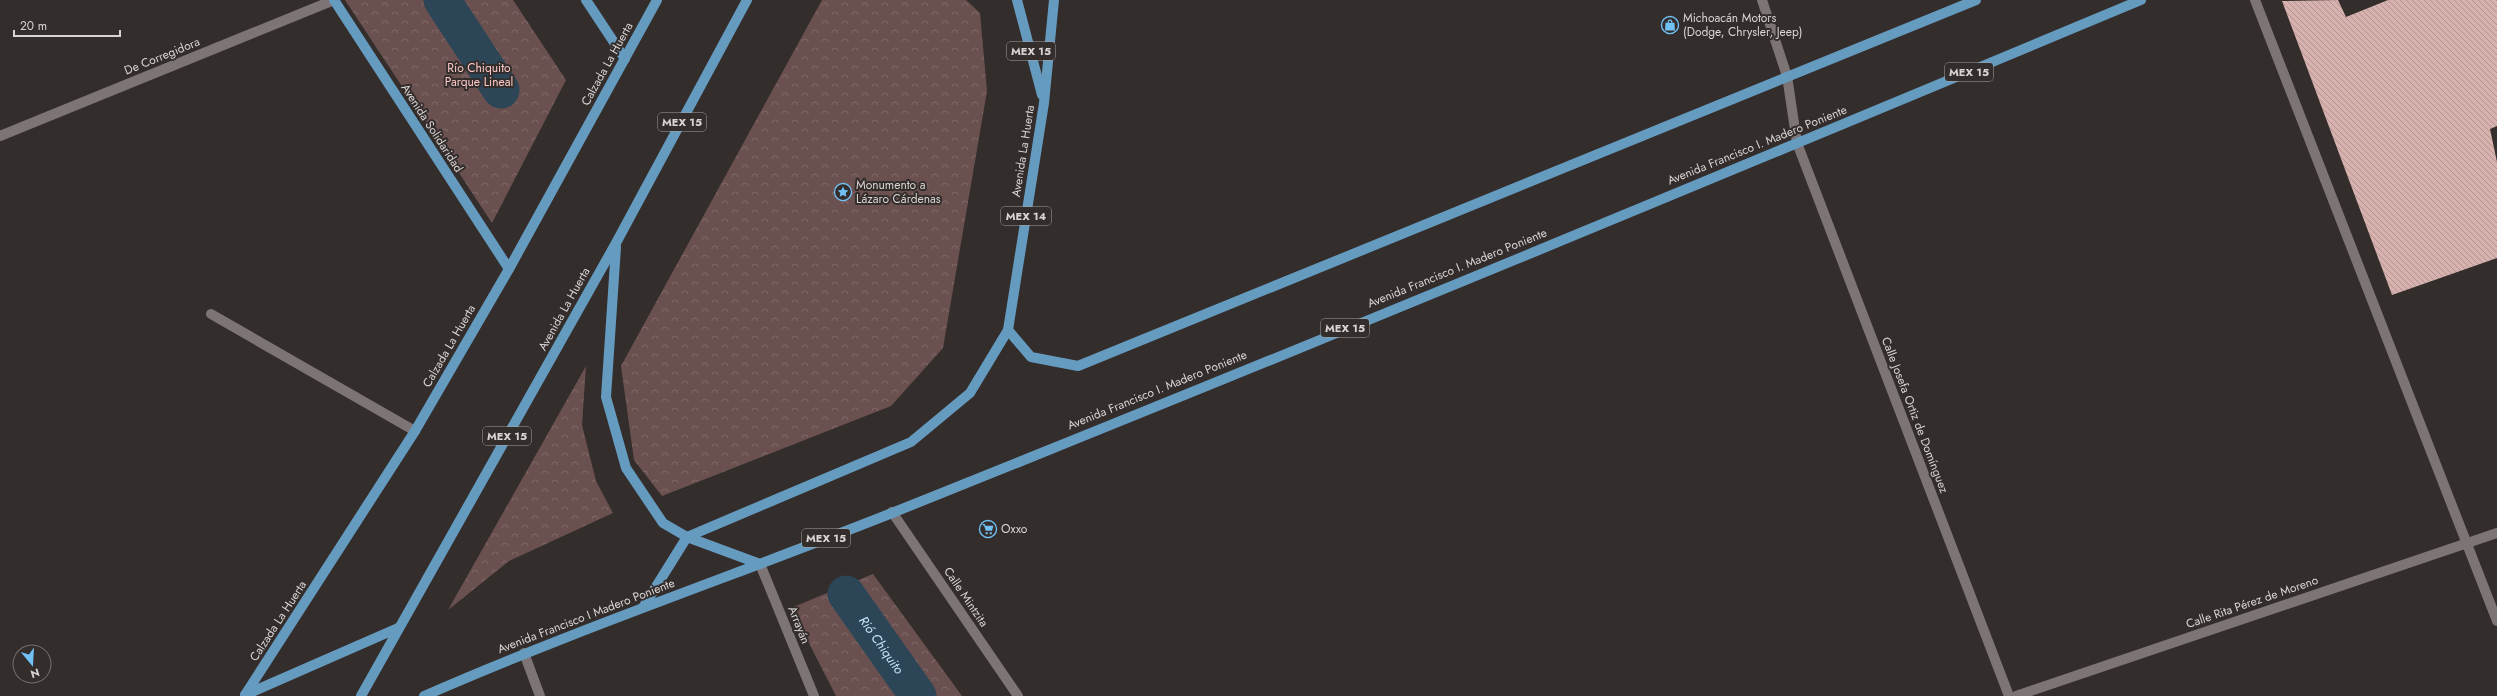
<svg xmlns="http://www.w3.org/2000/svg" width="2497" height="696" viewBox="0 0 2497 696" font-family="Jost,sans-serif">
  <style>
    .park { fill: url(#park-crowns) }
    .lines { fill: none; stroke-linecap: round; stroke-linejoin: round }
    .canal { stroke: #2c4658; stroke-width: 37 }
    .building { fill: url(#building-back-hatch) }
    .minor { stroke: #7d7575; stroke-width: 10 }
    .major { stroke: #669bc0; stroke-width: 10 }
    .labels { text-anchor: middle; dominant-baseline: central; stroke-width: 4; stroke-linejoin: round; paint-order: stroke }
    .shield { fill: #332d2c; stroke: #a7a3a2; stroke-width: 1 }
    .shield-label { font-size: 11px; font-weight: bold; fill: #d9d5d4 }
    .poi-label { font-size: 12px; fill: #d9d5d4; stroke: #332d2c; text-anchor: start }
    .street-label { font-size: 12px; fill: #d9d5d4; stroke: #332d2c }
    .park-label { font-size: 12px; fill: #fecac7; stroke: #332d2c }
    .water-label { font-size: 13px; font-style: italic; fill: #c9e8fe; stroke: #332d2c }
  </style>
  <defs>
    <pattern id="park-crowns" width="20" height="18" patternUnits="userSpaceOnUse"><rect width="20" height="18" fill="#6a5150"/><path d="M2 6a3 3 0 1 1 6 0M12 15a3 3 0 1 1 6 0" fill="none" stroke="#7f6968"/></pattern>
    <pattern id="building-back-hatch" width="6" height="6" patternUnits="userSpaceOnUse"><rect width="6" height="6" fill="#d7b1ae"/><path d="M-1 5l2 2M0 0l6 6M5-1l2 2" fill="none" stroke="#b29592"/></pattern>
  </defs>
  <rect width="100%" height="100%" fill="#332d2c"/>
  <g class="park">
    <path d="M345,0H513L566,80L492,223Z"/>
    <path d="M822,0H966L980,13L987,91L943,348L891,406L662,496L634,460L621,366Z"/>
    <path d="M586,366L582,425L596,481L613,513L509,561L448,610Z"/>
    <path d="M873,574L962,696H836L791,608Z"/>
  </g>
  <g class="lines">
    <g class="canal">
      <path d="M442,0L501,90"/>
      <path id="s1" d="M846,594L918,696"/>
    </g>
  </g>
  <path class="building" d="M2338,0L2346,17L2388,0H2497V126L2490,129L2497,162V258L2392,295L2282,1Z"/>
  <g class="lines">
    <g class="minor">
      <path d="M1762,0L1787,76L1797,143L2009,696"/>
      <path d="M2255,0L2497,621"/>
      <path d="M0,136L334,0"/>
      <path d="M211,314L415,431"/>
      <path d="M892,512L1018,696"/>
      <path d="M760,564L814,696"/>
      <path d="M524,653L540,696"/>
      <path d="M2016,696L2497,533"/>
    </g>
    <g class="major">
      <path d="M334,0L509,269"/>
      <path d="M586,0L625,59"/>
      <path d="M1017,0L1042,95"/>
      <path d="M616,247L606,397L626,468L663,523L687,537L760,564"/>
      <path d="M1008,330L1031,357L1078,366L1976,0"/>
      <path d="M644,606L687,537L911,442L970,393L1008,330L1044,103L1054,0"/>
      <path d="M245,695L415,431L509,269L657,0"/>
      <path d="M245,695L398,628"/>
      <path d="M361,696L616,243L747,0"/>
      <path d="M424,696C577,629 736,575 892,513C1310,346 1726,173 2141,0"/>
    </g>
  </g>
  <defs>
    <g id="shop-ring" transform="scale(0.9)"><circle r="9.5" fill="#332d2c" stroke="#72c1f5" stroke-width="1.5"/><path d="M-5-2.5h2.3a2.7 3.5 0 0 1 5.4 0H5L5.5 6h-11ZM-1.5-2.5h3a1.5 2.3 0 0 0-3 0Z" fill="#72c1f5"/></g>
    <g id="sight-ring" transform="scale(0.9)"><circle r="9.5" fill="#332d2c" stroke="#72c1f5" stroke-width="1.5"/><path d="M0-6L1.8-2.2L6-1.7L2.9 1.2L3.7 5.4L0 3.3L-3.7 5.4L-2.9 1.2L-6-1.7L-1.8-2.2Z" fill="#72c1f5"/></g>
    <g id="supermarket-ring" transform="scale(0.9)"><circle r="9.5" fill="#332d2c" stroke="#72c1f5" stroke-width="1.5"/><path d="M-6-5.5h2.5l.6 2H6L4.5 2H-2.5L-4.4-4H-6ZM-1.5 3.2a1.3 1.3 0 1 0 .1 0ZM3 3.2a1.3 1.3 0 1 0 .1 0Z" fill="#72c1f5"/></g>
  </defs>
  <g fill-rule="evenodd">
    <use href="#shop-ring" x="1670" y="25"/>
    <use href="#sight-ring" x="843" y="192"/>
    <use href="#supermarket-ring" x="988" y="529"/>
  </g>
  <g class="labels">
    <g class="shield">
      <rect x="1007" y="42" width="48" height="18" rx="3"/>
      <rect x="1945" y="63" width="48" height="18" rx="3"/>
      <rect x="658" y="113" width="48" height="18" rx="3"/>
      <rect x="1001" y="207" width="50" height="18" rx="3"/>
      <rect x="1321" y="319" width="48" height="18" rx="3"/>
      <rect x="483" y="427" width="48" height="18" rx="3"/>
      <rect x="802" y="529" width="48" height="18" rx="3"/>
    </g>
    <g class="shield-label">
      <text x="1031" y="51">MEX 15</text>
      <text x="1969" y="72">MEX 15</text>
      <text x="682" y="122">MEX 15</text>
      <text x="1026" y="216">MEX 14</text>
      <text x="1345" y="328">MEX 15</text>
      <text x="507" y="436">MEX 15</text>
      <text x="826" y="538">MEX 15</text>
    </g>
    <g class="poi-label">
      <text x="1683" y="18">Michoacán Motors<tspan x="1683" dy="14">(Dodge, Chrysler, Jeep)</tspan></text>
      <text x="856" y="185">Monumento a<tspan x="856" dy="14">Lázaro Cárdenas</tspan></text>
      <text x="1001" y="529">Oxxo</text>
    </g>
    <g class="street-label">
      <text transform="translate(162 56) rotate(-22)">De Corregidora</text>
      <text transform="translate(607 64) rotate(-61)">Calzada La Huerta</text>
      <text transform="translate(432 128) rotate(57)">Avenida Solidaridad</text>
      <text transform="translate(1757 145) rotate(-22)">Avenida Francisco I. Madero Poniente</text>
      <text transform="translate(1023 151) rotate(-81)">Avenida La Huerta</text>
      <text transform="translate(1457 268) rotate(-22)">Avenida Francisco I. Madero Poniente</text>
      <text transform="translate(564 309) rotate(-61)">Avenida La Huerta</text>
      <text transform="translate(449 346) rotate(-60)">Calzada La Huerta</text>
      <text transform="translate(1157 390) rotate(-22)">Avenida Francisco I. Madero Poniente</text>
      <text transform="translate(1915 415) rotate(69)">Calle Josefa Ortiz de Domínguez</text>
      <text transform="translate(966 597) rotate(56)">Calle Mintzita</text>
      <text transform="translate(2252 602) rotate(-19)">Calle Rita Pérez de Moreno</text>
      <text transform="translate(586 616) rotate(-21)">Avenida Francisco I Madero Poniente</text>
      <text transform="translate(278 621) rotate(-57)">Calzada La Huerta</text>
      <text transform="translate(799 625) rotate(68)">Arrayán</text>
    </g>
    <g class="park-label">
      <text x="479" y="68">Río Chiquito<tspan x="479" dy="14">Parque Lineal</tspan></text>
    </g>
    <g class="water-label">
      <text stroke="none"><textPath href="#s1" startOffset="62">Rió Chiquito</textPath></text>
    </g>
  </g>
  <g transform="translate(32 664) rotate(162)"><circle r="19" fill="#332d2c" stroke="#75706f"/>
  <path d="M0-3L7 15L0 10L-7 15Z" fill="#72c1f5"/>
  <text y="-6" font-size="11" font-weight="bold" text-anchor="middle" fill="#d9d5d4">N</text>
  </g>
  <path d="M14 30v6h106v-6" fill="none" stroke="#d9d5d4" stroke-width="2"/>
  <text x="20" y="30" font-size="12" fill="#d9d5d4" stroke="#332d2c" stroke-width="3" paint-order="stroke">20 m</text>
</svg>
